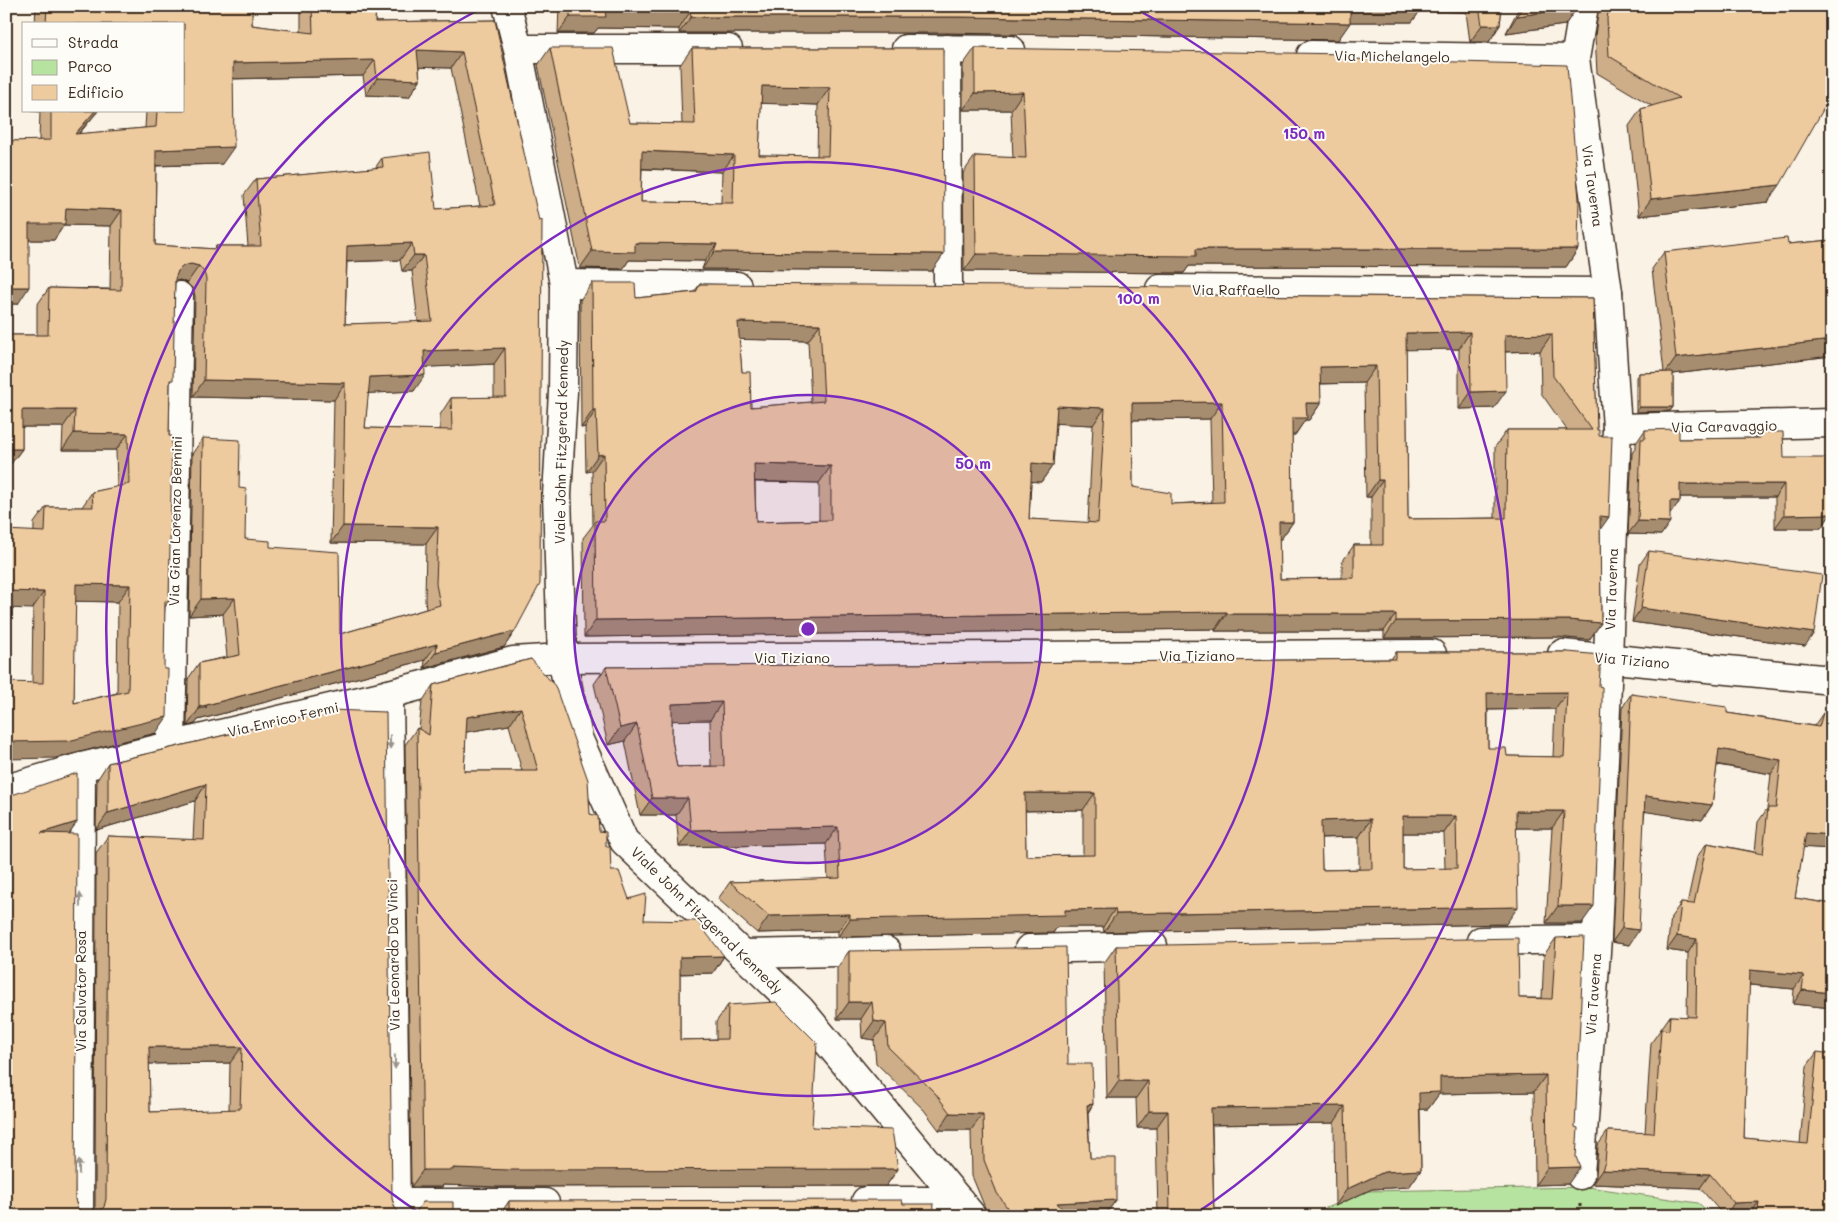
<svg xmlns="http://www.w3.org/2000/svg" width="1838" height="1222" viewBox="0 0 1838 1222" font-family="Mali,sans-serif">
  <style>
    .green { fill: #b7e3a0; stroke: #79865f }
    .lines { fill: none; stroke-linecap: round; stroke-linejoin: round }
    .street-casing { stroke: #3b2a1e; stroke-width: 31 }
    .secondary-casing { stroke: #3b2a1e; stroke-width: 31 }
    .path { stroke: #3b2a1e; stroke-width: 3; stroke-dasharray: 5 4; stroke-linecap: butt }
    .street { stroke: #fdfcf7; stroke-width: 28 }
    .secondary { stroke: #fdfcf7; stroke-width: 28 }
    .wall { fill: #cdae89; stroke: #3b2a1e; fill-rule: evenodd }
    .shaded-wall { fill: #a78d6f; stroke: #3b2a1e }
    .building { fill: #eeca9f; stroke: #3b2a1e; fill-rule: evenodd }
    .oneway { fill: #9c938a }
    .ring { fill: none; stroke: #7b2cbf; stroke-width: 2.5 }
    .labels { text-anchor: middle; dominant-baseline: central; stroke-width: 4; stroke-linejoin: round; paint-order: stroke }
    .street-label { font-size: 14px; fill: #3b2a1e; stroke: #fdfcf7 }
    .centre { fill: #7b2cbf; stroke: #fdfcf7; stroke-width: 2.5 }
    .ring-label { font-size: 15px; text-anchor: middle; font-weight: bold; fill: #7b2cbf; stroke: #fdfcf7; stroke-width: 4; stroke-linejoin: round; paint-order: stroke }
  </style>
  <rect width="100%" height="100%" fill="#faf2e5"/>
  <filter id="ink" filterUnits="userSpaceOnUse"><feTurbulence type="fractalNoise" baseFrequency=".02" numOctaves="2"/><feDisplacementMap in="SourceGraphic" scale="10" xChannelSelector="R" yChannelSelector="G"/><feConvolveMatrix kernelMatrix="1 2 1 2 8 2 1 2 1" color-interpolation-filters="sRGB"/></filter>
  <g filter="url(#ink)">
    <path class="green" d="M1588,1187L1698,1203L1714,1216H1307L1366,1191Z"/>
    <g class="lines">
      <g class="street-casing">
        <g id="street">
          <path d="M518,49H728"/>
          <path d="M906,49L1011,50"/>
          <path d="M947,49L948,287"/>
          <path d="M1311,55L1575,59"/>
          <path d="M564,284L737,286"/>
          <path d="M1160,289L1608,292"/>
          <path d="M1617,428L1832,423"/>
          <path d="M1562,654L1832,680"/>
          <path d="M389,694L396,1216"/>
          <path d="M171,745L179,296"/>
          <path d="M6,789L81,767L389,694L513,661L562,658L1432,654"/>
          <path d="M1481,941L1593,939"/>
          <path d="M1029,949L1153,946"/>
          <path d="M742,954L886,951"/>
          <path d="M1580,1175L1597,938L1617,428L1608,292L1575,59L1584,6"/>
          <path d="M866,1201H960"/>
          <path d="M397,1203H545"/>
          <path d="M79,1216L81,767"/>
        </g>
      </g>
      <g class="secondary-casing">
        <path id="secondary" d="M507,6L518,49L564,284L563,392L557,495L562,658L578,738L624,841L800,1009L972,1216"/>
      </g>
      <path class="path" d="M1580,1216V1204"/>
      <use href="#street" class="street"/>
      <use href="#secondary" class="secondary"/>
    </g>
    <g class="wall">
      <path d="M36,6H252V25L301,32V6H376L375,22L495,20L515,631L504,647L424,668L425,660L198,720L195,724L187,726L188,679L199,663L227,657L223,614L189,616L192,454L203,438L239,488L245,539L270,547L340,634L426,609L425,600L426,544L331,543L334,400L193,397L195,296L193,289L187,283L180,280L175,282L170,385L169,436V601L165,607L156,733L56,758L32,683L34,523L46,507H82L92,492L117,487L116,450H62L63,427H22V449L10,465H6V335H37V305L49,288L110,289L111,226L64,225L54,240H29L18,304H6V141H39L40,112L31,111H98L79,134L145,128L146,111H184V24H35ZM419,67L451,68L480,206L436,209L382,158L375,168L256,179L244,195L248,246H216L215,249L155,245L156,166L222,164L233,79L363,76L366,95L409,97L420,80ZM400,260L402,271H412L418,322L345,324L347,262ZM494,364V398H451L440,415V430L365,428L368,393L414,391L425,367ZM75,601L118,602L117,693L74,703Z"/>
      <path d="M559,6H1502L1500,25L1489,42H1470L1466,12L1420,11L1412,22H1350L1338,40L947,33H679V29L598,28L594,33H558Z"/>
      <path d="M1520,6H1577L1565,25L1506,33Z"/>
      <path d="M1599,6H1832V142L1827,101L1768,202L1639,216L1629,126L1641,109L1652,106L1597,73L1595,36Z"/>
      <path d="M550,48L630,123L682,124L680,65L692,48H943L932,271L702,269L705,261L629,260L623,269L580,268L538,65ZM761,103L818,105L817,156L759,155ZM642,169L722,172L721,203L641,202Z"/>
      <path d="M975,48L1349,59L1578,249L1566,267L1189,266L1184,273L964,271L963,173L975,156L1013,158L1011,110H963V65Z"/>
      <path d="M1832,240V356L1673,374V407L1670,411L1636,412V377L1639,373L1664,372L1652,269L1664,252L1788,244Z"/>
      <path d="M592,283L636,298L694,292L700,284L1196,295L1593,298L1600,529L1601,623L1589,640L1557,637L1384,638V631H1215V629L584,637L583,538L593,525L592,471L586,472L585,427L581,428L580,300ZM739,339L808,341L811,402L751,407L742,372ZM1406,349H1459V409L1494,408L1505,352L1540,351L1541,393L1567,430H1507L1495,447V518L1408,519ZM1364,383L1366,497H1371V545H1354L1342,562V578L1280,579L1279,539H1281L1293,522L1292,435H1295L1305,420H1309L1321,403L1320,384ZM1210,419L1212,502L1171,504L1133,487L1132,420ZM1056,423L1093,425L1088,523L1029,519L1031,481L1041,482L1053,465ZM755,482L819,483V520L756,522Z"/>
      <path d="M1645,430L1679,439L1755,438L1759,432L1784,458L1831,514L1821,528H1775V497H1680V501L1670,514L1661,535L1628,534L1632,453L1636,447V443Z"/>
      <path d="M1649,551L1805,646L1632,622L1640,564Z"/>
      <path d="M1396,652H1568L1582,923H1546L1552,828H1516L1506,924L1104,932L1103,927H1057L1053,933L838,937V931L757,933L718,899L730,882L828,879L826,844L679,847L676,815H640L625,741L608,745L594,684L606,667L1391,659ZM1555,709L1553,757L1507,756L1488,748V710ZM672,720H710L711,766L677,767L672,740ZM1083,810V855L1026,856L1025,811ZM1403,833H1444L1445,869H1403ZM1359,837V869L1322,870L1321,838Z"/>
      <path d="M531,659L590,814L606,846L611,871L629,899L644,920L724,956L713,973L680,974V1040L716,1039V1022L728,1005L812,1127L898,1169L886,1186L497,1187L443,1185L442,1187H411L405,745L417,728L419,729L422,702L433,685ZM509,725L522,771H464L466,732Z"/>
      <path d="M1631,694L1727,713L1814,726L1823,713L1832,849L1803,847L1795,898L1832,904V1008L1793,1004L1794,989L1749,985L1744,1138L1800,1144L1807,1066L1817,1052L1829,1216H1724L1700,1188L1592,1184L1596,1176L1598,1145L1608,1131L1645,1133L1651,1043L1670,1016L1687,1017L1688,953L1667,950L1671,917L1681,903L1687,904L1697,857L1707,843L1755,852L1758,822L1767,809L1771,774L1717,765L1712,805L1702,820L1645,811L1629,945L1612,942L1622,708Z"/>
      <path d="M330,710L392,1199L395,1208L400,1213L407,1215L415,1213L423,1202L453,1216H6L68,834L75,1199L77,1207L82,1212L90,1215L95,1214L96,853L108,836L193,840L195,801L96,830L97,780L108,763ZM230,1063L229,1110L150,1112L149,1064Z"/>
      <path d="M1556,938L1568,1184L1535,1185L1534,1092L1439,1094L1428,1109H1420L1421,1170L1409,1187L1372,1189L1335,1206L1334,1123L1212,1125L1214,1216H1158L1156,1128H1137L1136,1098H1107L1104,963L1116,946L1519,998H1542L1544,955Z"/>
      <path d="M849,951L1068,1064L1093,1104L1088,1113L1090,1158L1116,1200L1104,1216H990L986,1210L972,1176L971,1130H939L924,1110L876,1063L874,1040L862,1038L861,1019H837V968Z"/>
      <path d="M509,1201L903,1204L933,1216H499Z"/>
    </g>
    <g class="shaded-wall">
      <path d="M1349,6H1470L1466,12L1420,11L1412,22H1338Z"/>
      <path d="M1577,8L1565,25L1506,33L1517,16Z"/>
      <path d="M605,11L690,12L679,29L598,28L594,33H558L570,17Z"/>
      <path d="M691,17H959L1350,23L1338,40L947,33H679Z"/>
      <path d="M1482,25H1500L1489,42H1470Z"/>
      <path d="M417,50L462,52L451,68L405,67Z"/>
      <path d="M375,60L363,76L221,79L233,63Z"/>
      <path d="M377,78L420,80L409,97L366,95Z"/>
      <path d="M762,86L830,87L818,105L750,103Z"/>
      <path d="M1023,92L1011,110H963L975,93Z"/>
      <path d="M95,111H98L64,150L75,134Z"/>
      <path d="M234,147L222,164L144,166L156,150Z"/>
      <path d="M642,151L734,155L722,172L630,168Z"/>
      <path d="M1780,185L1768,202L1639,216L1651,199Z"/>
      <path d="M66,208L122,210L111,226L64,225L54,240H17L29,224Z"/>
      <path d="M412,243L400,260L336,262L347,246Z"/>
      <path d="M635,243L717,244L705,261L629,260L623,269L580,268L592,251Z"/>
      <path d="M1196,249H1578L1566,267L1189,266L1184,273L964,271L976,254Z"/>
      <path d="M714,252L944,254L932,271L702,269Z"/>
      <path d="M414,255H424L412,271H402Z"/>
      <path d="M191,264L199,266L187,283L180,280L172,282L178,271L183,266Z"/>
      <path d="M6,287H29L18,304H6Z"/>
      <path d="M738,322L820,324L808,341L726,339Z"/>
      <path d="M1470,332L1459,349L1394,350L1406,333Z"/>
      <path d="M1552,334L1540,351L1493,352L1505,335Z"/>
      <path d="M1832,340V356L1664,375L1676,358Z"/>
      <path d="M505,348L494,364L413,368L424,351Z"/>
      <path d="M1376,366L1364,383L1308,384L1320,367Z"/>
      <path d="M425,375L414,391L358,394L370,377Z"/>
      <path d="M204,380L345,383L334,400L193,397Z"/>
      <path d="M1506,391L1494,408L1459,409L1471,392Z"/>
      <path d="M1222,402L1210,419L1120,420L1132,403Z"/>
      <path d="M1306,403H1321L1309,420H1305L1295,435H1280L1292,418Z"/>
      <path d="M1057,406L1105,408L1093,425L1045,423Z"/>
      <path d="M1639,407H1673L1670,411L1636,412Z"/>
      <path d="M22,410H75L63,427H10Z"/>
      <path d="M593,410H596L585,427L581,428Z"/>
      <path d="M74,433L128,434L116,450H62Z"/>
      <path d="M6,449H22L10,465H6Z"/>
      <path d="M604,454L592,471L586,472L598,455Z"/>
      <path d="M1032,463L1053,465L1041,482L1021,481Z"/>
      <path d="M754,464L831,466L819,483L742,481Z"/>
      <path d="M1378,480H1383L1371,497H1366Z"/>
      <path d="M1680,484H1784L1775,497H1671Z"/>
      <path d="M1670,501H1680L1670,514H1661Z"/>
      <path d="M1831,514L1821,528H1775L1784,515Z"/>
      <path d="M1600,516L1609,517L1597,534Z"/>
      <path d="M1638,521L1670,522L1661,535L1628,534Z"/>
      <path d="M1279,522H1293L1281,539H1267Z"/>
      <path d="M343,526L438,527L426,544L331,543Z"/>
      <path d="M76,584L130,585L118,602L64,601Z"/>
      <path d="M6,591L44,592L32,609L6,608Z"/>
      <path d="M235,598L223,614L189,616L201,599Z"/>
      <path d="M1641,608L1814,633L1805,646L1632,622Z"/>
      <path d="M1227,612L1215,629L584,637L596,620Z"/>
      <path d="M1227,614H1396L1384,631H1215Z"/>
      <path d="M1569,620L1601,623L1589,640L1557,637L1384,638L1396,621Z"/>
      <path d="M515,631L504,647L424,668L436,652Z"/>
      <path d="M437,644L425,660L198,720L195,724L187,726L199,709V707Z"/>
      <path d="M1567,692L1555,709L1475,710L1487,693Z"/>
      <path d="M722,702L710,720L660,721L672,704Z"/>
      <path d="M521,708L509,725L455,734L467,717Z"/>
      <path d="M167,717L156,733L56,758L6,759V742Z"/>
      <path d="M637,724L625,741L608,745L620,728Z"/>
      <path d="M1719,749L1781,760L1771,774L1709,763Z"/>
      <path d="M206,784L195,801L96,830L108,813Z"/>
      <path d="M1025,793H1095L1083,810L1013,811Z"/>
      <path d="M1645,796L1712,805L1702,820L1635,810Z"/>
      <path d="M652,798H688L676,815H640Z"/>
      <path d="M1516,811H1564L1552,828H1504Z"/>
      <path d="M1403,816H1456L1444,833H1391Z"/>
      <path d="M1371,819L1359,837L1309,838L1321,821Z"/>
      <path d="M77,822L65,839L41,833Z"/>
      <path d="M838,827L826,844L679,847L691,830Z"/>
      <path d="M1806,833L1832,835V849L1796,847Z"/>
      <path d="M1558,906H1594L1582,923H1546Z"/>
      <path d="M1518,907L1506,924L1104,932L1116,914Z"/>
      <path d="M1115,909L1103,927H1057L1053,933L838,937L850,919L1065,910Z"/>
      <path d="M850,914L838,931L757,933L769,916Z"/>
      <path d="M1622,928L1639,930L1629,945L1612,942Z"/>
      <path d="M1677,936L1697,939L1688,953L1667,950Z"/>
      <path d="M724,956L713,973L668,974L680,957Z"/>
      <path d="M1750,970L1804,975L1794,989L1740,984Z"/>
      <path d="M1802,990L1832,993V1008L1793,1004Z"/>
      <path d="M849,1002H872L861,1019H837Z"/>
      <path d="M874,1021L886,1023L874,1040L862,1038Z"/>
      <path d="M149,1047H242L230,1063L137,1064Z"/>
      <path d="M1546,1075L1534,1092L1439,1094L1428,1109L1408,1110L1419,1093L1440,1077Z"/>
      <path d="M1119,1081H1148L1136,1098H1107Z"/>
      <path d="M1093,1104L1082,1121L1087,1105Z"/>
      <path d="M1345,1106L1334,1123L1199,1125L1211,1108Z"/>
      <path d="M1149,1111H1168L1156,1128H1137Z"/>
      <path d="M950,1113L983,1114L971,1130H939Z"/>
      <path d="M1580,1167L1568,1184L1535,1185L1547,1168Z"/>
      <path d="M453,1168L898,1169L886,1186L497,1187L443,1185L442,1187H411L423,1170Z"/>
      <path d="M1421,1170L1409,1187L1372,1189L1335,1206L1347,1189L1384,1172Z"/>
      <path d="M1602,1170L1710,1174L1700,1188L1592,1184Z"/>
      <path d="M1116,1200L1104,1216H1048L1057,1203Z"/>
      <path d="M1759,1202L1749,1216H1725L1734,1203Z"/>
    </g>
    <g class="building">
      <path d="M47,6H252V25L313,33L312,6H376L375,22L495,20L539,221L542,220L540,584L515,631L436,652L437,644L199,707H207L199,709V663L240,655L235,598L201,599L203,438L240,440L239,488L246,489L245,539L270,541V547L339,552L340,634L440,605L436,584L438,527L343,526L345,383L204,380L206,279L204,272L199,266L191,264L183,266L178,271L175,279L173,380H170L169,436H172L169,601H165L164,669H168L167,717L68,741L6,742V682L43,683L44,592L6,591V530L45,532L46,507H93L92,492L129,484L128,434L74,433L75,410H22V449H6V335H48L49,288L121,290L122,210L66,208L65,224H29V287H6V141L51,140V111H95L75,134L156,127L157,111H184V24H46ZM417,50L462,52L495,205L436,209L430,152L382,158L383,167L256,179L261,246H216V249L155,245L156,150L234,147L233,63L375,60L377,78L420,80ZM412,243L414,255H424L432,321L345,324L347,246ZM505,348L506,397L451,398L452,430L365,428L370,377L425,375L424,351ZM76,584L130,585L128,691L74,703Z"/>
      <path d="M570,6H1350V23L959,17H691L690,12L605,11L606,17H570Z"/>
      <path d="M1479,6H1502L1500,25H1482Z"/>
      <path d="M1523,6H1577V8L1517,16Z"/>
      <path d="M1609,6H1832V94L1780,185L1651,199L1641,109L1679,98L1609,56L1607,19Z"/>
      <path d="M550,48H613L630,123L695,124L692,48H943L944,254L714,252L717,244L635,243V252L592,251ZM762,86L830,87L828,156L759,155ZM642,151L734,155L733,203L641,202Z"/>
      <path d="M975,48L1349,54V59L1567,65L1579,198L1578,249H1196V256L976,254L975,156L1026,158L1023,92L975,93Z"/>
      <path d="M1787,238L1788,244L1832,240V340L1676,358L1664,252Z"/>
      <path d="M592,283H635L636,298L696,292L700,284L1196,287V295L1593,298L1597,430H1599V436H1612L1609,517L1600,516L1601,623L1569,620L1396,621V614H1227V612L596,620L595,521H605L604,454L598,455L596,410H593ZM738,322L820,324L824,401L751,407L750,372H742ZM1470,332L1471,392L1506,391L1505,335L1552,334L1553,376L1592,430H1507L1506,518L1408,519L1406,333ZM1376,366L1378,480H1383V545H1354V578L1280,579L1279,522H1293L1292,418H1307L1306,403H1321L1320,367ZM1222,402L1224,502L1171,504V493L1133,487L1132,403ZM1057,406L1105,408L1098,523L1029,519L1032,463L1053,465ZM754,464L831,466V520L756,522Z"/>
      <path d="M1673,372V407H1639V373Z"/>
      <path d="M1679,429V439L1760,438L1759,432H1783L1784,458H1832V507L1831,514L1784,515V484H1680V501H1670V522L1638,521L1641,439H1645V430Z"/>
      <path d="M1649,551L1822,575L1814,633L1641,608Z"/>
      <path d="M1396,652H1568L1601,655L1599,686L1602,687V702L1594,906H1558L1564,811H1516L1518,907L1116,914L1115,909L1065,910V915L850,919V914L769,916L730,882L840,878L838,827L691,830L688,798H652L637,724L620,728L606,667L1396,659ZM1567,692L1564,757L1507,756L1506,748H1488L1487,693ZM722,702L724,766L677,767L672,740V704ZM1025,793H1095V855L1026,856ZM1403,816H1456L1457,868L1403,869ZM1371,819L1372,869L1322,870L1321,821Z"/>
      <path d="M531,659L555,686L588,780L590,814L598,816L599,831L606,832V846H610L611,871H619L629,899L646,894L644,920L697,921L724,956L680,957V1040L727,1039L728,1005L776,1002L817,1043L812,1127L892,1130L898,1169L509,1170L453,1168V1170H423L417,728L429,735L433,685ZM521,708L538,771H464L467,717Z"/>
      <path d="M1631,694L1727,707V713L1819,727L1823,713L1832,714V835L1806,833L1795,898L1832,904V993L1802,990L1804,975L1750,970L1744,1138L1808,1144L1817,1052L1832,1054V1191L1829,1216H1757L1759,1202L1734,1203L1710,1174L1602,1170L1605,1162L1608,1131L1654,1133L1661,1029L1669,1030L1670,1016L1696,1017L1697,939L1677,936L1681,903L1694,904L1707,843L1763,854L1768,808H1776L1781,760L1719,749L1712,805L1645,796L1639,930L1622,928Z"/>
      <path d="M330,710L386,712L392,1199L395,1208L400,1213L407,1215L416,1212L423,1202H453V1216H6V797L77,773V822L41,833L77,834L75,1199L77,1207L82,1212L90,1215L98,1213L104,1207L106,1199L108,836L204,840L206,784L108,813V763ZM149,1047H242L240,1109L150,1112Z"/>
      <path d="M1584,937L1575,1127L1578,1128L1576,1157L1580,1167L1547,1168L1546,1075L1440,1077V1092L1419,1093L1421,1170L1384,1172L1347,1189L1345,1106L1211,1108L1214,1216H1170L1168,1111H1149L1148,1081H1119L1116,946L1518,938L1519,998L1552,999L1556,938Z"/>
      <path d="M1066,947L1068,1064H1092L1093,1104L1087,1105L1090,1158H1116V1200L1057,1203L1068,1216H1013L997,1193L984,1160L983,1114L950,1113L935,1093L888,1047L886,1023L874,1021L872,1002H849V951Z"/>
      <path d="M902,1200L903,1204H934L933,1216H509V1201Z"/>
    </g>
    <defs><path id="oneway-solid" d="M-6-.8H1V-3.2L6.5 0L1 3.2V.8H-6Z" transform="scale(1.25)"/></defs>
    <g class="oneway">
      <use href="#oneway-solid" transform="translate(390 742) rotate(89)"/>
      <use href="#oneway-solid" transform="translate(80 900) rotate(-90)"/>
      <use href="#oneway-solid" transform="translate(395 1062) rotate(89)"/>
      <use href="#oneway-solid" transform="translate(79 1167) rotate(-90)"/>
    </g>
  </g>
  <circle cx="808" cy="629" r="234" fill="#7b2cbf" fill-opacity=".12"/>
  <g class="ring">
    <circle cx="808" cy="629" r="234"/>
    <circle cx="808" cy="629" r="467"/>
    <path d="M421 1214A701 701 0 0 1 484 7M1132 7A701 701 0 0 1 1195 1214"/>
  </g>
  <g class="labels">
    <g class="street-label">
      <text transform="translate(1392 56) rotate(1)">Via Michelangelo</text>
      <text transform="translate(1593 186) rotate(82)">Via Taverna</text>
      <text x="1236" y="289">Via Raffaello</text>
      <text transform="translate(1724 426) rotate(-1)">Via Caravaggio</text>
      <text transform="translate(561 442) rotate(-89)">Viale John Fitzgerad Kennedy</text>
      <text transform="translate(175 521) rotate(-89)">Via Gian Lorenzo Bernini</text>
      <text transform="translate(1611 589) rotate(-88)">Via Taverna</text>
      <text x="1197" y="655">Via Tiziano</text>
      <text x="792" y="657">Via Tiziano</text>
      <text transform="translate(1632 660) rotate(5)">Via Tiziano</text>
      <text transform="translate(283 719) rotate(-13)">Via Enrico Fermi</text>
      <text transform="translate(707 920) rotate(44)">Viale John Fitzgerad Kennedy</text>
      <text transform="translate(393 955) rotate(-91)">Via Leonardo Da Vinci</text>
      <text transform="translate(80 991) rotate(-90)">Via Salvator Rosa</text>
      <text transform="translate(1593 994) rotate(-86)">Via Taverna</text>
    </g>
  </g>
  <circle cx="808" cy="629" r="8" class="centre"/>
  <g class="ring-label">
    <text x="1304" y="139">150 m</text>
    <text x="1138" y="304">100 m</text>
    <text x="973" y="469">50 m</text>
  </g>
  <rect width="1838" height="1222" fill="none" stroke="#fdfcf7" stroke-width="25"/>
  <rect x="12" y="12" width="1813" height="1197" fill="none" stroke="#3b2a1e" stroke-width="2" filter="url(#ink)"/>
  <rect x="22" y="22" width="162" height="90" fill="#fdfcf7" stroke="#afa8a0"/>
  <rect x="32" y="39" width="25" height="8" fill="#fdfcf7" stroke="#afa8a0"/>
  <text x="68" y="48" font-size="15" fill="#3b2a1e">Strada</text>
  <rect x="32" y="60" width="25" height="15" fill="#b7e3a0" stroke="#afa8a0"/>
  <text x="68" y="72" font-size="15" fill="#3b2a1e">Parco</text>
  <rect x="32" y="85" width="25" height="15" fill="#eeca9f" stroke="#afa8a0"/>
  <text x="68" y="98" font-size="15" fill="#3b2a1e">Edificio</text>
</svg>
